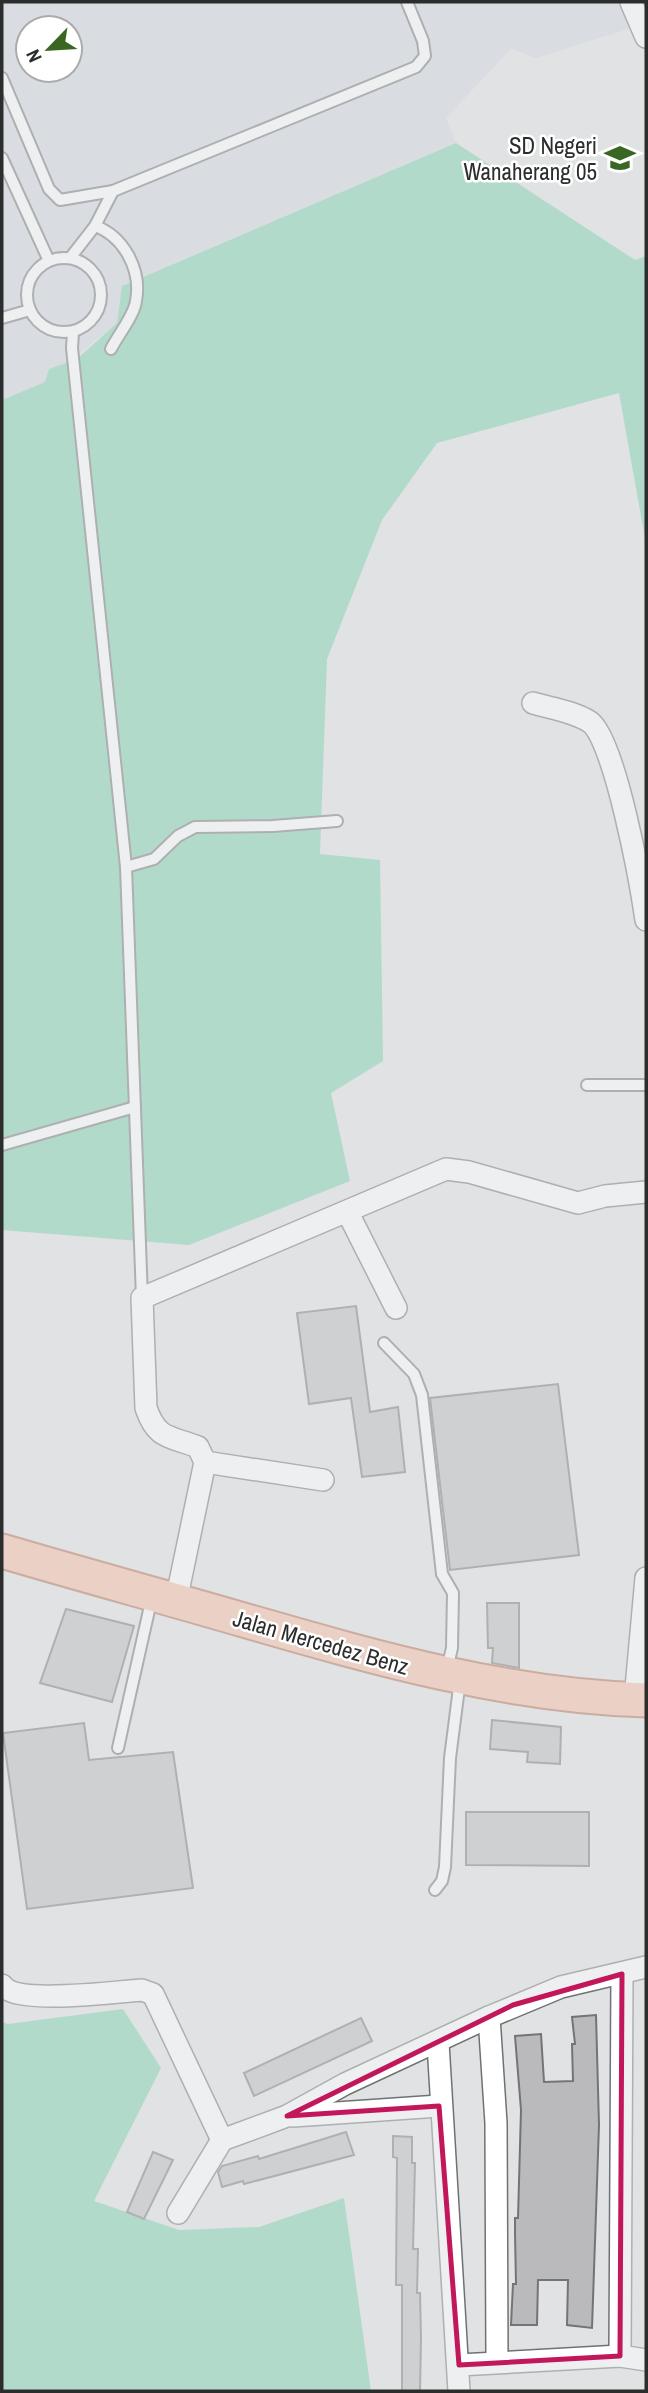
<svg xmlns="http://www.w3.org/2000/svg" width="648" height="2393" viewBox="0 0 648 2393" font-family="'Archivo Narrow',sans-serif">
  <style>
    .built { fill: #d0d8df; fill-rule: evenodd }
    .green { fill: #7ad1aa }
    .building { fill: #bababc; stroke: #737476; stroke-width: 2 }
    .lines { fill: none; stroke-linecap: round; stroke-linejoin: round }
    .lane-casing { stroke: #6f7273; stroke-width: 14 }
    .street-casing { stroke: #6f7273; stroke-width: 24 }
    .primary-casing { stroke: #af6c4e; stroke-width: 37 }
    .lane { stroke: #fff; stroke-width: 10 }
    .street { stroke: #fff; stroke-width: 21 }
    .primary { stroke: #f9bb9f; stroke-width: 33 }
    .marked { fill: none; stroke: #c2185b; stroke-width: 5; stroke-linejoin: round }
    .labels { text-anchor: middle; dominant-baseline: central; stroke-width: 5; stroke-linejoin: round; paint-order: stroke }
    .poi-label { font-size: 23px; fill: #2c2d2d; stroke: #fff; text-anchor: end }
    .street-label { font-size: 23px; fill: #2c2d2d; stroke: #fff }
  </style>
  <rect width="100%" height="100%" fill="#e0e2e4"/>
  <path class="built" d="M2,2H646V28L644,24L536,58L511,49L446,118L456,143L123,285L117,323L45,382L2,400ZM28,28H70V70H28Z"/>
  <g class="green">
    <path d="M456,143L635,260L646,256V544L619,393L437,443L382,520L327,659L320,854L380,860L383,1061L331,1093L350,1181L189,1245L2,1230V400L45,382L49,369L77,359L117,323L122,286Z"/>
    <path d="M123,2009L161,2068L94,2201L179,2230L259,2227L344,2198L371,2391H2V2022L8,2024Z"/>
  </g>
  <g class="building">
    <path d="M356,1306L370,1412L398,1407L405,1472L362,1477L351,1398L309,1404L297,1313Z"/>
    <path d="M558,1384L579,1555L450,1570L430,1398Z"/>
    <path d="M487,1603H519V1668L492,1663L493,1648H488Z"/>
    <path d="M66,1609L134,1626L112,1702L40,1683Z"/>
    <path d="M492,1720L561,1727L560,1764L527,1762L528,1752L490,1749Z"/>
    <path d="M84,1723L89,1760L173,1752L193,1888L27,1909L3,1733Z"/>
    <path d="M466,1812H589V1866L466,1865Z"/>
    <path d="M596,2015L599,2125L592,2328L567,2325L568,2280H538L537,2325H511L513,2284H516L515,2234V2218H518L521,2110L515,2036L541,2034L544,2082L573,2081L572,2044H575L572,2017Z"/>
    <path d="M361,2018L372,2041L254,2096L244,2073Z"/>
    <path d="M346,2132L354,2155L244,2184L243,2181L222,2187L218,2172L222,2166L258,2156L259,2159Z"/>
    <path d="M393,2136L412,2137V2163H415L413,2249H418L417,2293H420L421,2338L420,2391H402V2285H396L397,2158L393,2157Z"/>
    <path d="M153,2152L173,2160L144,2219L127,2212Z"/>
  </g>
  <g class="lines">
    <g class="lane-casing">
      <g id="lane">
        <path d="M2,78L49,189L60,200L113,191L416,67L425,56L423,41L407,2"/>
        <path d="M2,158L49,261"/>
        <path d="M95,226C123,236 142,269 136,301C134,316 118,335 111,349"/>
        <path d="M70,258L95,226L113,191"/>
        <circle cx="64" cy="295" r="37"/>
        <path d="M2,318L30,310"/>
        <path d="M73,332L72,348L126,867L142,1298"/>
        <path d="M126,867L154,859L178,836L195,827L273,826L337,821"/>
        <path d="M587,1085H646"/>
        <path d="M2,1145L135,1107"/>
        <path d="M384,1343L414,1374L422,1395L442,1574L453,1593L452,1648L447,1669"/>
        <path d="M118,1748L152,1597"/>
        <path d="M435,1890L442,1881L445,1867L450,1758L460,1680"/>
      </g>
    </g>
    <g class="street-casing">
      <g id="street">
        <path d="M631,2L646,37"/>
        <path d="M533,703C550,708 575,712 590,722C615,740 641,885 646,920"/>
        <path d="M348,1213L396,1308"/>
        <path d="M205,1462L323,1480"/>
        <path d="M176,1601L205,1462L198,1447C170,1436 157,1440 146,1408L142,1298L446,1169L469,1172L578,1203L605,1196L646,1192"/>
        <path d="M635,1699L646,1578"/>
        <path d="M2,1985C16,2005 116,1992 142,1990L153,1994L222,2140"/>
        <path d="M438,2043L459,2391"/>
        <path d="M293,2116L439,2106"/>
        <path d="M178,2213L222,2140L287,2116L345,2084L489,2017"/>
        <path d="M620,2356L622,1974"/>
        <path d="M497,2360L496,2123L489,2017L561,1987L646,1967"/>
        <path d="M459,2365L620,2356L646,2360"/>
      </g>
    </g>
    <g class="primary-casing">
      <path id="primary" d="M2,1551C83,1575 165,1597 247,1621C379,1659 508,1696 646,1700"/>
    </g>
    <use href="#lane" class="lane"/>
    <use href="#street" class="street"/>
    <use href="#primary" class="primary"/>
  </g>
  <path d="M0 0H648V2393H0ZM622,1974L620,2356L459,2365L439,2106L287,2116L513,2005Z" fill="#e0e2e4" fill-opacity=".55" fill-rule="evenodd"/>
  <path class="marked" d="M622,1974L620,2356L459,2365L439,2106L287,2116L513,2005Z"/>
  <defs>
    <g id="school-bare" transform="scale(2.415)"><path d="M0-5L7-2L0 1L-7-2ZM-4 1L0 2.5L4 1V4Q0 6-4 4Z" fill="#3a6623" stroke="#fff" stroke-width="2.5" paint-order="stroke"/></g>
  </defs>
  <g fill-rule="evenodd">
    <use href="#school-bare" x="620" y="158"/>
  </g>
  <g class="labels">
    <g class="poi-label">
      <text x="597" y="145">SD Negeri<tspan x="597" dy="26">Wanaherang 05</tspan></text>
    </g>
    <g class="street-label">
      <text transform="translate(321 1642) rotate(16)">Jalan Mercedez Benz</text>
    </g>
  </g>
  <rect width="648" height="2393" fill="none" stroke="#2c2d2d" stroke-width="7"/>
  <g transform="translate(49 49) rotate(245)"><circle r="33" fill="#ffffff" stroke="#ababab" stroke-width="2"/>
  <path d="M0-5L12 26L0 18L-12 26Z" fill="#3a6623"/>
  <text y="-10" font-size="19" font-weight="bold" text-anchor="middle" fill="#2c2d2d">N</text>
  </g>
</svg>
